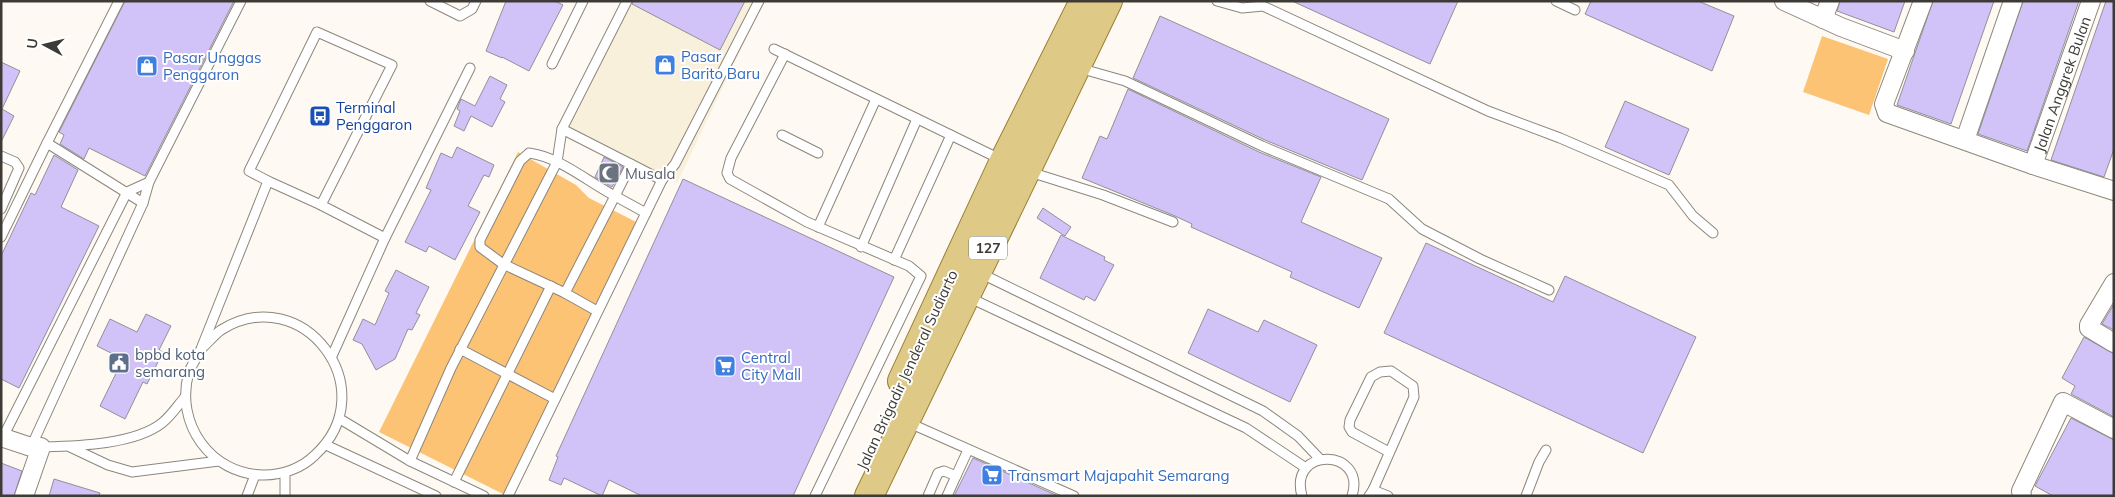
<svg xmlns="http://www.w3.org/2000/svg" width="2115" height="497" viewBox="0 0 2115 497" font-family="Mulish,sans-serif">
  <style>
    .commercial { fill: #f8f0da }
    .green { fill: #fbc373 }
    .building { fill: #d1c2f7; stroke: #92909b }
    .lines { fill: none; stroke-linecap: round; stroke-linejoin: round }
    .lane-casing { stroke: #8d867c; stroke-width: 11 }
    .street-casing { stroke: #8d867c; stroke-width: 20 }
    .primary-casing { stroke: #988035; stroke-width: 30 }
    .lane { stroke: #fff; stroke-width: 9 }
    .street { stroke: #fff; stroke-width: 18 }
    .primary { stroke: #dec986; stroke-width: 28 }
    .labels { text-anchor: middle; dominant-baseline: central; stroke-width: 4; stroke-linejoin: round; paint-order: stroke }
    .shield { fill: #fff; stroke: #787672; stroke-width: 1 }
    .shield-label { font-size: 14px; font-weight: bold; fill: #3e3b36 }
    .shop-label { font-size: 15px; fill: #366cbe; stroke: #fff; text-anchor: start }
    .street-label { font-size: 15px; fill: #3e3b36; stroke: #fff }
    .transit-label { font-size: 15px; fill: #164399; stroke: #fff; text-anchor: start }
    .worship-label { font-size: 15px; fill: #5b616d; stroke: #fff; text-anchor: start }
    .service-label { font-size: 15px; fill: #4e5e75; stroke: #fff; text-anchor: start }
  </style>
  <rect width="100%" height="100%" fill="#fefaf3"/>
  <path class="commercial" d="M628,1H764L677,183L566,129Z"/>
  <g class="green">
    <path d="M1822,36L1888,59L1869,115L1803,92Z"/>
    <path d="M518,152L576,185L589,198L642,225L513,496H507L379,432Z"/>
  </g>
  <g class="building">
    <path d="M125,1H234L145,176L89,148L84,159L60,144L64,135L59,132Z"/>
    <path d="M506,1H555L563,5L529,71L502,57V58L486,51Z"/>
    <path d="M633,1H745L720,50L632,4Z"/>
    <path d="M1292,1H1458L1430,64Z"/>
    <path d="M1591,1H1698L1734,16L1712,71L1585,14Z"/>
    <path d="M1840,1H1905L1894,32L1837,11Z"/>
    <path d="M1933,1H1994L1951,124L1897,105Z"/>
    <path d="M2023,1H2079L2027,151L1978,134Z"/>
    <path d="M2106,1H2114V149L2104,177L2051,160Z"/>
    <path d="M1160,16L1389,119L1362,180L1265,140L1133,78Z"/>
    <path d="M1,62L20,71L2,109L14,116L1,142Z"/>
    <path d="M490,76L507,85L500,99L505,102L492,127L471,116L464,131L454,126L460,111L457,109L461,99L475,106Z"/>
    <path d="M1128,89L1259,152L1321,177L1301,222L1382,258L1359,308L1290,277L1292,272L1191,227L1192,224L1175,216L1082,178L1100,136L1107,139Z"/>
    <path d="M1625,101L1689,129L1669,175L1605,147Z"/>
    <path d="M457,147L494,165L489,177L484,175L468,206L480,212L455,260L429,246L426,252L405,242L431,190L426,188L441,153L452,158Z"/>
    <path d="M54,155L78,170L61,207L99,226L19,388L1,379V256L31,193L35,195Z"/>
    <path d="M604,157L623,167L612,187L595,177Z"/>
    <path d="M683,179L894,277L793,496H642L609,480L602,496L564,478L561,485L549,480L558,457L556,456Z"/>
    <path d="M1043,208L1071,227L1065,236L1037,218Z"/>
    <path d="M1061,235L1105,257L1104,260L1114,265L1095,301L1086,296L1084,300L1040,278Z"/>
    <path d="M1426,243L1553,302L1565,276L1696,337L1643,453L1384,333Z"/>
    <path d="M396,270L429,287L416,313L420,315L412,330L408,329L395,359L376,370L362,344L353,340L363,319L375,325L389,293L385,291Z"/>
    <path d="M2114,304V330L2102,324Z"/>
    <path d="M1208,309L1258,332L1264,320L1317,345L1290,402L1188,353Z"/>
    <path d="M146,314L171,326L159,350L163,352L147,384L143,382L125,419L100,406L123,359L97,346L110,319L137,332Z"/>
    <path d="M2084,337L2114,354V417L2071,394L2075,386L2062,378Z"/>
    <path d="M2071,418L2114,440V496H2053L2035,486Z"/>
    <path d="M973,458L1058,496H954Z"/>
    <path d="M1,463L22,471L14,496H1Z"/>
    <path d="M54,479L100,493L99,496H49Z"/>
  </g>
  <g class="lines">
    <g class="lane-casing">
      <g id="lane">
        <path d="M430,1L460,16L472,9L476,1"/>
        <path d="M1217,1L1242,8L1263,6L1488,111L1560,138L1669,185L1693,216L1713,233"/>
        <path d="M1556,1L1575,10"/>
        <path d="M774,49L1002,160"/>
        <path d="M785,54L731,158L727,173L730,179L807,222L909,266L921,276L815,496"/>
        <path d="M552,64L583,1"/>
        <path d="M1079,68L1125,81L1262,146L1389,199L1422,229L1480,259L1549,290"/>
        <path d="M562,129L662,180L675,164L759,1"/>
        <path d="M782,135L818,153"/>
        <path d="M47,143L119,1"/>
        <path d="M529,153C560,157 588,182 615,196L565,293L503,264L480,247V240L520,161Z"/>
        <path d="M1,156L15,162L19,168L1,209"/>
        <path d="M631,164L615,196L646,213"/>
        <path d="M1030,172L1103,195L1173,222"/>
        <path d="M268,181L321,205"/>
        <path d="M818,227L876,99"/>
        <path d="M1,237L47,143L143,203"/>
        <path d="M861,247L917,119"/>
        <path d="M894,260L951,135"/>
        <path d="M980,273L1263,411L1298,436L1320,459"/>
        <path d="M565,293L597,311"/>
        <path d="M968,297L1246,428L1306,468"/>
        <path d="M201,349C208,343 214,335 221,330C303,279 386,390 315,455C302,468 283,475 264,475C211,475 174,423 189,372C192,364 198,356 201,349L268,181L249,171L317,32L392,65L321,205L385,238"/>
        <path d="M460,349L555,399"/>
        <path d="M332,356L385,238L470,68"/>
        <path d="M340,419L410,461L484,496"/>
        <path d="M907,422L1074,496"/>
        <path d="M3,437L127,192L149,182"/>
        <path d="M326,445L436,496"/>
        <path d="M31,447L143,203L149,182L241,1"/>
        <path d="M41,447C76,446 134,445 162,423C171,416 178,405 185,397"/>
        <path d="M70,447L108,465L132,472L219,461"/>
        <path d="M410,461L451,368L557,162L562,129L627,1"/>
        <path d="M956,476L968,450"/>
        <path d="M454,482L551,286"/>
        <path d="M1373,490L1414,397L1413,386L1391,371L1380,372L1371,377L1350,420L1349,427L1352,432L1389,452"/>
        <path d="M247,496L255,475"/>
        <path d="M285,496V473"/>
        <path d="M508,496L662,180"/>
        <path d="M928,496L938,473L944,471L956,476L947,496"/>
        <path d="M1302,496C1288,446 1367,448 1352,496"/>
        <path d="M1369,496L1373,490L1388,496"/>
        <path d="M1526,496L1539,462L1546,450"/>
      </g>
    </g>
    <g class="street-casing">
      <g id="street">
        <path d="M1784,1L1841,27L1905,51"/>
        <path d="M1923,1L1884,104L1887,113L2033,165L2114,191"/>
        <path d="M1823,19L1830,1"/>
        <path d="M1965,140L2013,1"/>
        <path id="s1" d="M2033,165L2091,1"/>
        <path d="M2114,283L2089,325V328L2114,343"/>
        <path d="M1,437L31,447H41L24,496"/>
        <path d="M2022,496L2021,491L2063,402L2114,429"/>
      </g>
    </g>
    <g class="primary-casing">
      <g id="primary">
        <path d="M902,381L1004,161L1084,1"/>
        <path d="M869,496L1108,1"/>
      </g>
    </g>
    <use href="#lane" class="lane"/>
    <use href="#street" class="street"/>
    <use href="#primary" class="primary"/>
  </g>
  <defs>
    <g id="shop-square" transform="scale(1.125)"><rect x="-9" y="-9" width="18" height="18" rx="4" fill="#3f7fe0" stroke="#fff"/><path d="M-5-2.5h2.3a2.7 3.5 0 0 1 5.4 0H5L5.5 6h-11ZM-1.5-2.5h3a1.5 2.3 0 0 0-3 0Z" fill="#fff"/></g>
    <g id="bus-square" transform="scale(1.125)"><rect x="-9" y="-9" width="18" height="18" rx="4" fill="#1a4fb4" stroke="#fff"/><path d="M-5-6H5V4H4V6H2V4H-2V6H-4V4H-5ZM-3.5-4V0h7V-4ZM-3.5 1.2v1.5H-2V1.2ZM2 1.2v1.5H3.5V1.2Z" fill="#fff"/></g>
    <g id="mosque-square" transform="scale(1.125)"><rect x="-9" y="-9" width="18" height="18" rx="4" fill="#6b7280" stroke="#fff"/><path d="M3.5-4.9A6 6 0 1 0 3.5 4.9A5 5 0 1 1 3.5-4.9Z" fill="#fff"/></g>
    <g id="civic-square" transform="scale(1.125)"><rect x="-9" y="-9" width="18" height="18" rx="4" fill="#5c6f8a" stroke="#fff"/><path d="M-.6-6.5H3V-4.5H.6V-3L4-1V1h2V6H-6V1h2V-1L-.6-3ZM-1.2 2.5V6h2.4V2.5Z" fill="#fff"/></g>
    <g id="supermarket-square" transform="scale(1.125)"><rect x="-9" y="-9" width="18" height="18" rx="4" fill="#3f7fe0" stroke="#fff"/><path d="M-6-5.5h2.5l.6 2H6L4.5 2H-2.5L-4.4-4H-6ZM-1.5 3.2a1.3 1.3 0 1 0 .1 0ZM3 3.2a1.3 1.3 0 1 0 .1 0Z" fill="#fff"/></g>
  </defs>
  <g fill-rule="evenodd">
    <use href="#shop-square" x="665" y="65"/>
    <use href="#shop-square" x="147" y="66"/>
    <use href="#bus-square" x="320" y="116"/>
    <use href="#mosque-square" x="609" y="173"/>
    <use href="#civic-square" x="119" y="363"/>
    <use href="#supermarket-square" x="725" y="366"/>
    <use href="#supermarket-square" x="992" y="475"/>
  </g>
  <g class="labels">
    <rect class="shield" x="969" y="236.5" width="38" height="23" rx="4"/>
    <g class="shield-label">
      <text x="988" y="248">127</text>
    </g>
    <g class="shop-label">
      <text x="681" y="56">Pasar<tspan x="681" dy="17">Barito Baru</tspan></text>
      <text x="163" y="57">Pasar Unggas<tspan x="163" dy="17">Penggaron</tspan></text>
      <text x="741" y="357">Central<tspan x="741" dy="17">City Mall</tspan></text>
      <text x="1008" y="475">Transmart Majapahit Semarang</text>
    </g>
    <g class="street-label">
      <text stroke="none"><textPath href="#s1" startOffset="86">Jalan Anggrek Bulan</textPath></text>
      <text transform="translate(907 370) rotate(-65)">Jalan Brigadir Jenderal Sudiarto</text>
    </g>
    <g class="transit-label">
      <text x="336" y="107">Terminal<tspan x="336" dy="17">Penggaron</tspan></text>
    </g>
    <g class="worship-label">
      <text x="625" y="173">Musala</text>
    </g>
    <g class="service-label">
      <text x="135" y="354">bpbd kota<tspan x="135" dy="17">semarang</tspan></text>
    </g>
  </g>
  <rect width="2115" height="497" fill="none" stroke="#3e3b36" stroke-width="5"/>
  <g transform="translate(45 45) rotate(277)" stroke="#ffffff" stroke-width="4" paint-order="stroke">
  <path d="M0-4L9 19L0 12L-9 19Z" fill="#3e3b36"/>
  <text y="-8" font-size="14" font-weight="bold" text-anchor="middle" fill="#3e3b36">U</text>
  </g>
</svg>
